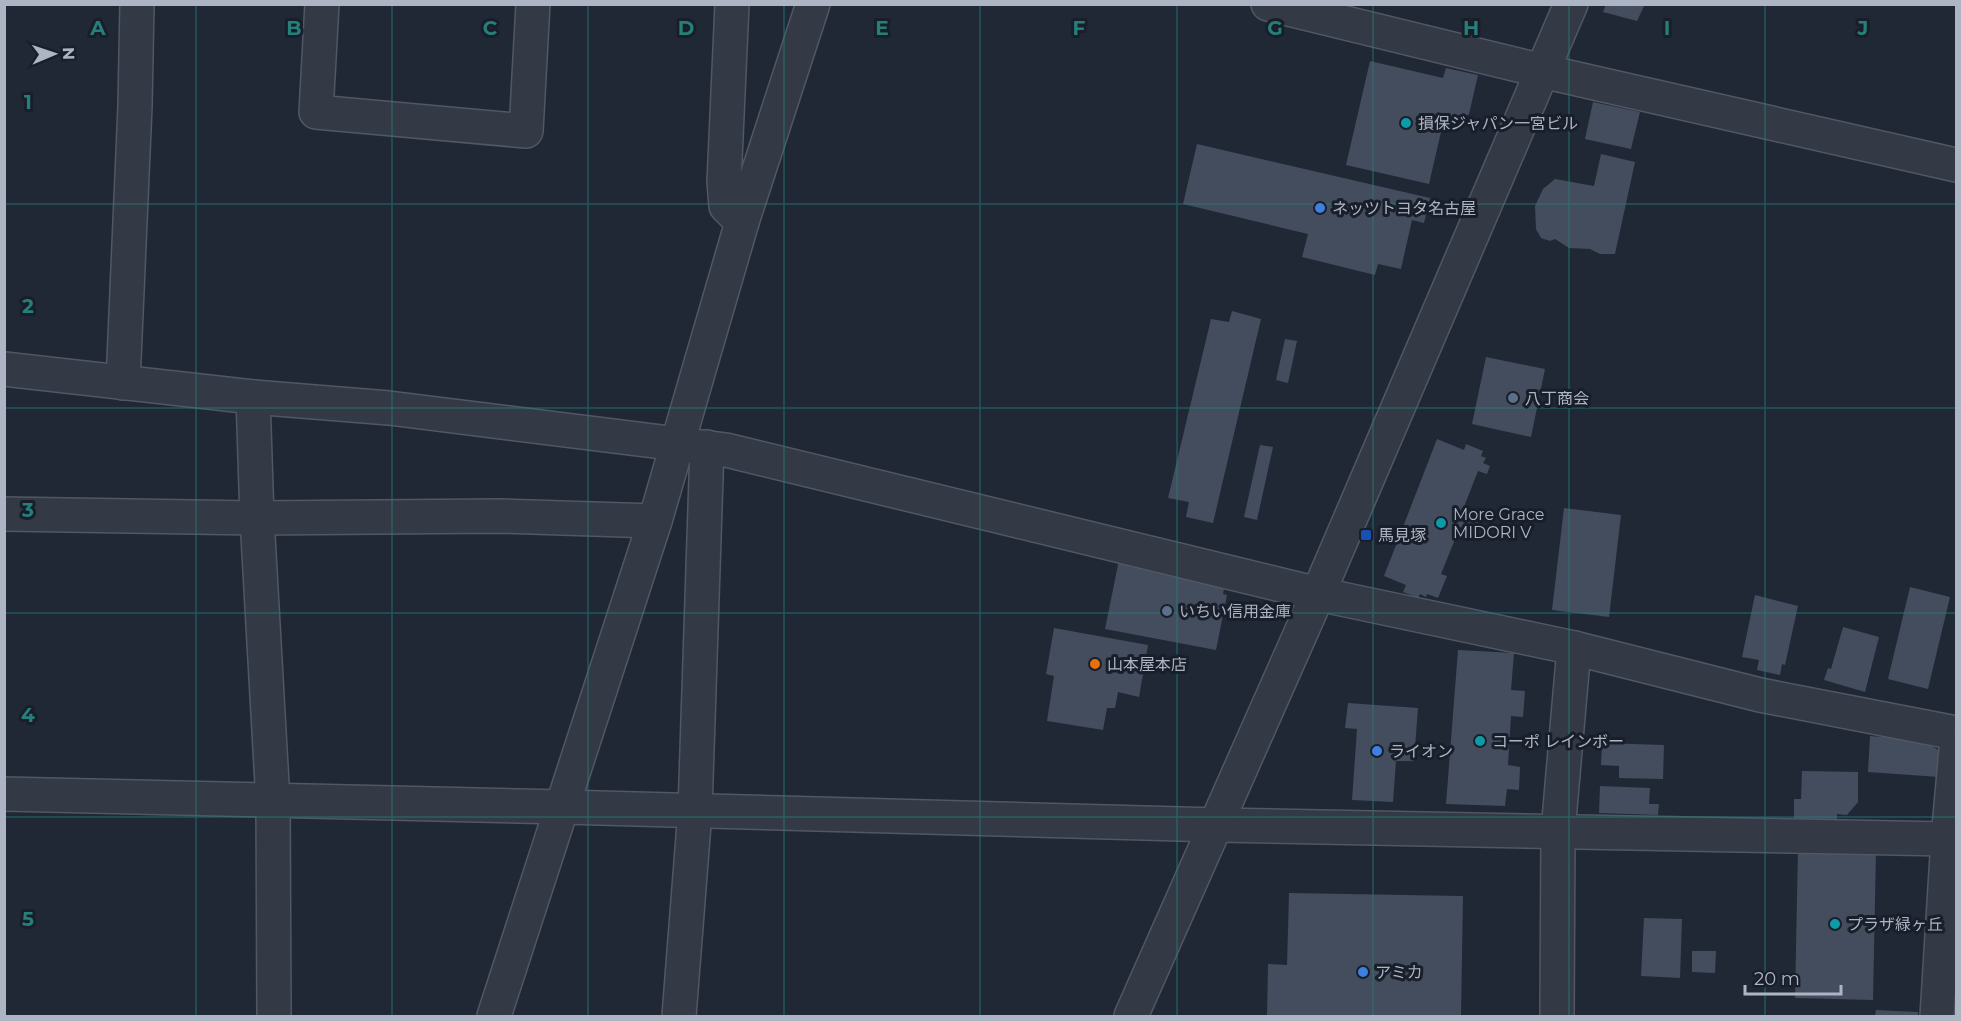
<svg xmlns="http://www.w3.org/2000/svg" width="1961" height="1021" viewBox="0 0 1961 1021" font-family="Montserrat,'Noto Sans JP',sans-serif">
  <style>
    .building { fill: #434d5d }
    .lines { fill: none; stroke-linecap: round; stroke-linejoin: round }
    .minor-casing { stroke: #515764; stroke-width: 36 }
    .tertiary-casing { stroke: #515764; stroke-width: 36 }
    .minor { stroke: #333a46; stroke-width: 33 }
    .tertiary { stroke: #333a46; stroke-width: 33 }
    .grid { fill: none; stroke: #277f7b; stroke-width: 1.5; stroke-opacity: 0.55 }
    .culture-dot { fill: #0f9aa8; stroke: #191f2a; stroke-width: 2 }
    .shop-dot { fill: #3f7fe0; stroke: #191f2a; stroke-width: 2 }
    .service-dot { fill: #5c6f8a; stroke: #191f2a; stroke-width: 2 }
    .transit-dot { fill: #1a4fb4; stroke: #191f2a; stroke-width: 2 }
    .food-dot { fill: #e8710a; stroke: #191f2a; stroke-width: 2 }
    .labels { text-anchor: middle; dominant-baseline: central; stroke-width: 6; stroke-linejoin: round; paint-order: stroke }
    .poi-label { font-size: 16px; fill: #adb4c3; stroke: #191f2a; text-anchor: start }
    .grid-label { font-size: 20px; text-anchor: middle; font-weight: bold; fill: #277f7b; stroke: #191f2a; stroke-width: 6; stroke-linejoin: round; paint-order: stroke }
  </style>
  <rect width="100%" height="100%" fill="#202835"/>
  <g class="building">
    <path d="M1606,4H1645L1637,21L1603,12Z"/>
    <path d="M1370,61L1443,78L1446,68L1478,75L1469,114L1441,132L1429,184L1346,165Z"/>
    <path d="M1593,102L1640,112L1631,149L1585,139Z"/>
    <path d="M1197,144L1430,198L1424,223L1412,220L1401,269L1378,264L1375,275L1302,257L1308,234L1183,204Z"/>
    <path d="M1601,154L1635,162L1615,254H1600L1590,249L1569,248L1555,239L1550,241L1541,238L1536,229L1535,206L1543,189L1555,179L1594,186Z"/>
    <path d="M1232,311L1261,319L1213,523L1186,517L1189,502L1168,498L1211,319L1229,322Z"/>
    <path d="M1285,339L1297,341L1288,383L1276,380Z"/>
    <path d="M1486,357L1545,369L1531,437L1472,424Z"/>
    <path d="M1437,439L1464,450L1466,444L1483,451L1481,456L1486,458L1483,463L1490,466L1487,474L1478,471L1462,512L1480,519L1474,533L1460,527L1441,574L1447,576L1438,598L1427,594L1426,597L1420,594L1418,598L1403,592L1406,585L1384,576Z"/>
    <path d="M1260,445L1273,447L1257,520L1244,517Z"/>
    <path d="M1564,508L1621,515L1609,617L1552,610Z"/>
    <path d="M1120,555L1226,577L1223,594L1227,595L1216,650L1105,629Z"/>
    <path d="M1910,587L1950,597L1928,689L1888,679Z"/>
    <path d="M1755,595L1798,606L1785,665L1782,664L1780,675L1757,670L1759,660L1742,657Z"/>
    <path d="M1843,627L1879,637L1865,692L1824,680L1828,668L1831,669Z"/>
    <path d="M1054,628L1148,645L1139,697L1118,692L1115,708H1107L1103,730L1047,721L1054,676L1046,674Z"/>
    <path d="M1458,650L1514,653L1511,690L1525,691L1523,717L1511,716L1508,765L1520,767L1519,790L1507,789L1505,806L1446,804Z"/>
    <path d="M1348,703L1418,708L1414,761H1396L1393,802L1352,800L1357,729L1345,728Z"/>
    <path d="M1870,736L1921,740L1940,751L1939,777L1868,772Z"/>
    <path d="M1602,743L1664,745L1663,779L1619,778V766L1601,765Z"/>
    <path d="M1802,771L1858,772V802L1847,815L1837,814V821L1794,820V799H1801Z"/>
    <path d="M1600,786L1650,788L1649,804H1659L1658,815L1599,813Z"/>
    <path d="M1798,848L1876,850L1873,1000L1795,998Z"/>
    <path d="M1289,893L1463,896L1461,1016H1267L1268,964L1287,965Z"/>
    <path d="M1644,918L1682,919L1680,978L1641,976Z"/>
    <path d="M1692,951H1716L1715,973L1692,972Z"/>
    <path d="M1876,1010L1918,1012V1016H1875Z"/>
  </g>
  <g class="lines">
    <g class="minor-casing">
      <g id="minor">
        <path d="M322,4L316,112L526,131L533,4"/>
        <path d="M732,4L724,182L726,206L742,222"/>
        <path d="M1268,4L1542,71L1956,165"/>
        <path d="M4,369L253,397L389,408L726,450L1318,594L1574,648L1760,695L1956,733"/>
        <path d="M123,383L135,106L137,4"/>
        <path d="M253,397L257,518L273,802L274,1016"/>
        <path d="M4,514L257,518L499,516L655,521"/>
        <path d="M1217,825L1948,839"/>
        <path d="M679,1016L695,811L707,447"/>
        <path d="M1557,1016L1558,831L1574,648"/>
        <path d="M1937,1016L1948,839L1956,750"/>
      </g>
    </g>
    <g class="tertiary-casing">
      <g id="tertiary">
        <path d="M4,794L563,807L1217,825"/>
        <path d="M494,1016L655,521L742,222L813,4"/>
        <path d="M1131,1016L1318,594L1571,4"/>
      </g>
    </g>
    <use href="#minor" class="minor"/>
    <use href="#tertiary" class="tertiary"/>
  </g>
  <path class="grid" d="M196,4V1016M392,4V1016M588,4V1016M784,4V1016M980,4V1016M1177,4V1016M1373,4V1016M1569,4V1016M1765,4V1016M4,204H1956M4,408H1956M4,613H1956M4,817H1956"/>
  <g class="culture-dot">
    <circle cx="1406" cy="123" r="6"/>
    <circle cx="1441" cy="523" r="6"/>
    <circle cx="1480" cy="741" r="6"/>
    <circle cx="1835" cy="924" r="6"/>
  </g>
  <g class="shop-dot">
    <circle cx="1320" cy="208" r="6"/>
    <circle cx="1377" cy="751" r="6"/>
    <circle cx="1363" cy="972" r="6"/>
  </g>
  <g class="service-dot">
    <circle cx="1513" cy="398" r="6"/>
    <circle cx="1167" cy="611" r="6"/>
  </g>
  <rect class="transit-dot" x="1360" y="529" width="12" height="12" rx="3"/>
  <circle class="food-dot" cx="1095" cy="664" r="6"/>
  <g class="labels">
    <g class="poi-label">
      <text x="1418" y="123">損保ジャパン一宮ビル</text>
      <text x="1332" y="208">ネッツトヨタ名古屋</text>
      <text x="1525" y="398">八丁商会</text>
      <text x="1453" y="514">More Grace<tspan x="1453" dy="18">MIDORI V</tspan></text>
      <text x="1378" y="535">馬見塚</text>
      <text x="1179" y="611">いちい信用金庫</text>
      <text x="1107" y="664">山本屋本店</text>
      <text x="1492" y="741">コーポ レインボー</text>
      <text x="1389" y="751">ライオン</text>
      <text x="1847" y="924">プラザ緑ヶ丘</text>
      <text x="1375" y="972">アミカ</text>
    </g>
  </g>
  <g class="grid-label">
    <text x="98" y="35">A</text>
    <text x="294" y="35">B</text>
    <text x="490" y="35">C</text>
    <text x="686" y="35">D</text>
    <text x="882" y="35">E</text>
    <text x="1079" y="35">F</text>
    <text x="1275" y="35">G</text>
    <text x="1471" y="35">H</text>
    <text x="1667" y="35">I</text>
    <text x="1863" y="35">J</text>
    <text x="28" y="109">1</text>
    <text x="28" y="313">2</text>
    <text x="28" y="517">3</text>
    <text x="28" y="722">4</text>
    <text x="28" y="926">5</text>
  </g>
  <rect width="1961" height="1021" fill="none" stroke="#adb4c3" stroke-width="12"/>
  <g transform="translate(54 54) rotate(88)" stroke="#191f2a" stroke-width="4.5" paint-order="stroke">
  <path d="M0-4.5L10 22L0 15L-10 22Z" fill="#adb4c3"/>
  <text y="-9" font-size="16" font-weight="bold" text-anchor="middle" fill="#adb4c3">N</text>
  </g>
  <path d="M1745 985v9h96v-9" fill="none" stroke="#adb4c3" stroke-width="3"/>
  <text x="1754" y="985" font-size="18" fill="#adb4c3" stroke="#191f2a" stroke-width="4.5" paint-order="stroke">20 m</text>
</svg>
